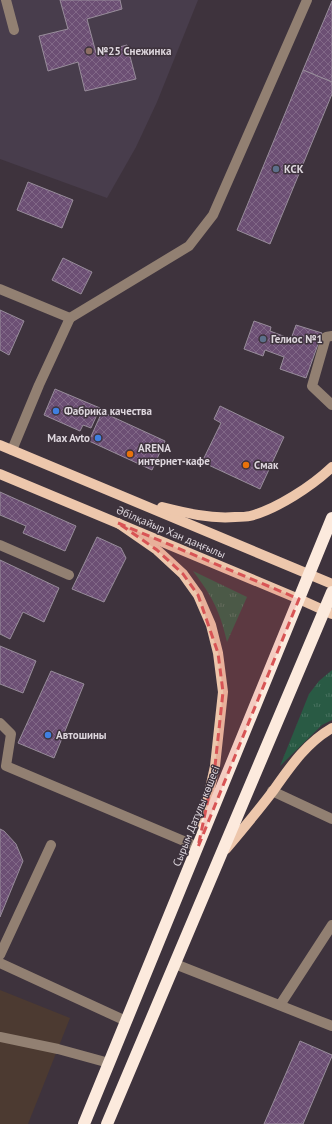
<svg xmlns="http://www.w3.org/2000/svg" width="332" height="1124" viewBox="0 0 332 1124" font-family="'PT Sans',sans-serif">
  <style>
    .commercial { fill: #4c3a31 }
    .education { fill: #483d4c }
    .grass { fill: url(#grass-tufts) }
    .building { fill: url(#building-cross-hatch); stroke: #988d9b }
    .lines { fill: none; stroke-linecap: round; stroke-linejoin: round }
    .minor { stroke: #928072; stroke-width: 10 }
    .major { stroke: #edc7ac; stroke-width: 10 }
    .highway { stroke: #fceadd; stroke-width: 12 }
    .marked { fill: #d85455; fill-opacity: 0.2; stroke: #d85455; stroke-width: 3; stroke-dasharray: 8 5; stroke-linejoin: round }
    .education-dot { fill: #8d6e63; stroke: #3e333d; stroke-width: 1.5 }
    .service-dot { fill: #5c6f8a; stroke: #3e333d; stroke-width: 1.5 }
    .shop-dot { fill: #3f7fe0; stroke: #3e333d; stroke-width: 1.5 }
    .food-dot { fill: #e8710a; stroke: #3e333d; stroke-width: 1.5 }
    .labels { text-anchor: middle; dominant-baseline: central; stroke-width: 3; stroke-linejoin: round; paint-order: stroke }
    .poi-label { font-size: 11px; font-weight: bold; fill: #ddd6dd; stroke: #3e333d; text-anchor: start }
    .street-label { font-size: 11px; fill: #ddd6dd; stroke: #3e333d }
  </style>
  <defs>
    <pattern id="grass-tufts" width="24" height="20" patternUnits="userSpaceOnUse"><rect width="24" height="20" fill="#295a44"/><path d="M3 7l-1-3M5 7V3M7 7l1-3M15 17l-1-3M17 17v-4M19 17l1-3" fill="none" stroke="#48715f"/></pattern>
    <pattern id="building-cross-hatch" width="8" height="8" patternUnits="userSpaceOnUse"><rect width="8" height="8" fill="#6c4f74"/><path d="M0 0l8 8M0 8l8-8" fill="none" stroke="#816887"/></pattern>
  </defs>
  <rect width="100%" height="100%" fill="#3e333d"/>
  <path class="commercial" d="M0,990L70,1018L28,1124H0Z"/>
  <path class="education" d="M0,0H198L157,102L136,147L107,198L0,159Z"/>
  <g class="grass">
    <path d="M193,571L247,597L227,642C220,611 212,596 193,571Z"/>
    <path d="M332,670V720L322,725L280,766L309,694L319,681Z"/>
  </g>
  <g class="building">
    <path d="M60,0H120L122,9L87,19L96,53L127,45L136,79L85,91L78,62L48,71L39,36L68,29Z"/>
    <path d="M332,1V82L303,70Z"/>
    <path d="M303,70L332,82V94L270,244L237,230Z"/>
    <path d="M28,182L73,200L62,228L17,210Z"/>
    <path d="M63,258L92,272L81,294L52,280Z"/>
    <path d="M0,310L24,321L9,355L0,350Z"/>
    <path d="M254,321L271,327L270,331L291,339L296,325L322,333L306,378L280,369L284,357L265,350L263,356L244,349Z"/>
    <path d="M55,389L100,408L91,428L83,425L80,431L44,415Z"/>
    <path d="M220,406L284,437L260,489L202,462L221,423L214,419Z"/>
    <path d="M102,412L165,441L152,470L89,441Z"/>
    <path d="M0,492L76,526L65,551L23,533L26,526L0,515Z"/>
    <path d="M97,537L121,548L126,558L104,602L72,589Z"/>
    <path d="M0,560L59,588L44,622L23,612L10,639L0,634Z"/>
    <path d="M0,646L36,661L23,693L0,684Z"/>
    <path d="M51,671L84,684L54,758L18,743Z"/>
    <path d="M0,829L4,831L16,844L23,861L0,917Z"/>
    <path d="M300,1041L332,1055V1056L303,1124H264Z"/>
  </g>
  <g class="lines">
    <g class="minor">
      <path d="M6,0L14,30"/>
      <path d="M0,289L70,318"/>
      <path d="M332,336L326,337L312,386L332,405"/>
      <path d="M12,450L39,385L70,318L189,246L213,215L307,0"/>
      <path d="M0,545L69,575"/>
      <path d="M0,723L11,734L6,766L198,847"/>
      <path d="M272,791L332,819"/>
      <path d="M0,955L51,845"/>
      <path d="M0,963L126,1021"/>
      <path d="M175,964L332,1026"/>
      <path d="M280,1005L332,925"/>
      <path d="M0,1037L58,1049L109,1063"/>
    </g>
    <g class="major">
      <path d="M0,445L332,584"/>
      <path d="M0,474L299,599L332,614"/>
      <path d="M162,507C186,513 210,519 235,517C240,517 246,517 250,516C277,509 312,486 332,467"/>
      <path d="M118,523L157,550L183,574L198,595L211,625L218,653L223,692L215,766L202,825"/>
      <path d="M226,849C242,830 258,811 273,791C290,767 306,743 332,728"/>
    </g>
    <g class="highway">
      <path d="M84,1124L332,518"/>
      <path d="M107,1124L332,592"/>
    </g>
  </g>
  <path class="marked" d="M118,523L299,599L198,847L215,766L223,692L218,653L198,595L183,574L157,550Z"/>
  <circle class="education-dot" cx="89" cy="51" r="4"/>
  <g class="service-dot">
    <circle cx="276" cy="169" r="4"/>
    <circle cx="263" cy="339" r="4"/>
  </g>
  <g class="shop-dot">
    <circle cx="56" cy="411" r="4"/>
    <circle cx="98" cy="438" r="4"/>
    <circle cx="48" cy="735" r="4"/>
  </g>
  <g class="food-dot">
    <circle cx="130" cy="454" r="4"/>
    <circle cx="246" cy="465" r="4"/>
  </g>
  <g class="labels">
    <g class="poi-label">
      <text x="97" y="51">№25 Снежинка</text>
      <text x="284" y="169">КСК</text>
      <text x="271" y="339">Гелиос №1</text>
      <text x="64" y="411">Фабрика качества</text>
      <text x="90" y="438" text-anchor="end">Max Avto</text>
      <text x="138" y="448">ARENA<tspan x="138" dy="13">интернет-кафе</tspan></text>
      <text x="254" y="465">Смак</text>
      <text x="56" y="735">Автошины</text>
    </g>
    <g class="street-label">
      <text transform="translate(171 532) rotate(23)">Әбілқайыр Хан даңғылы</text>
      <text transform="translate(196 816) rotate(-68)">Сырым Датұлы көшесі</text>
    </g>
  </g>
</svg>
